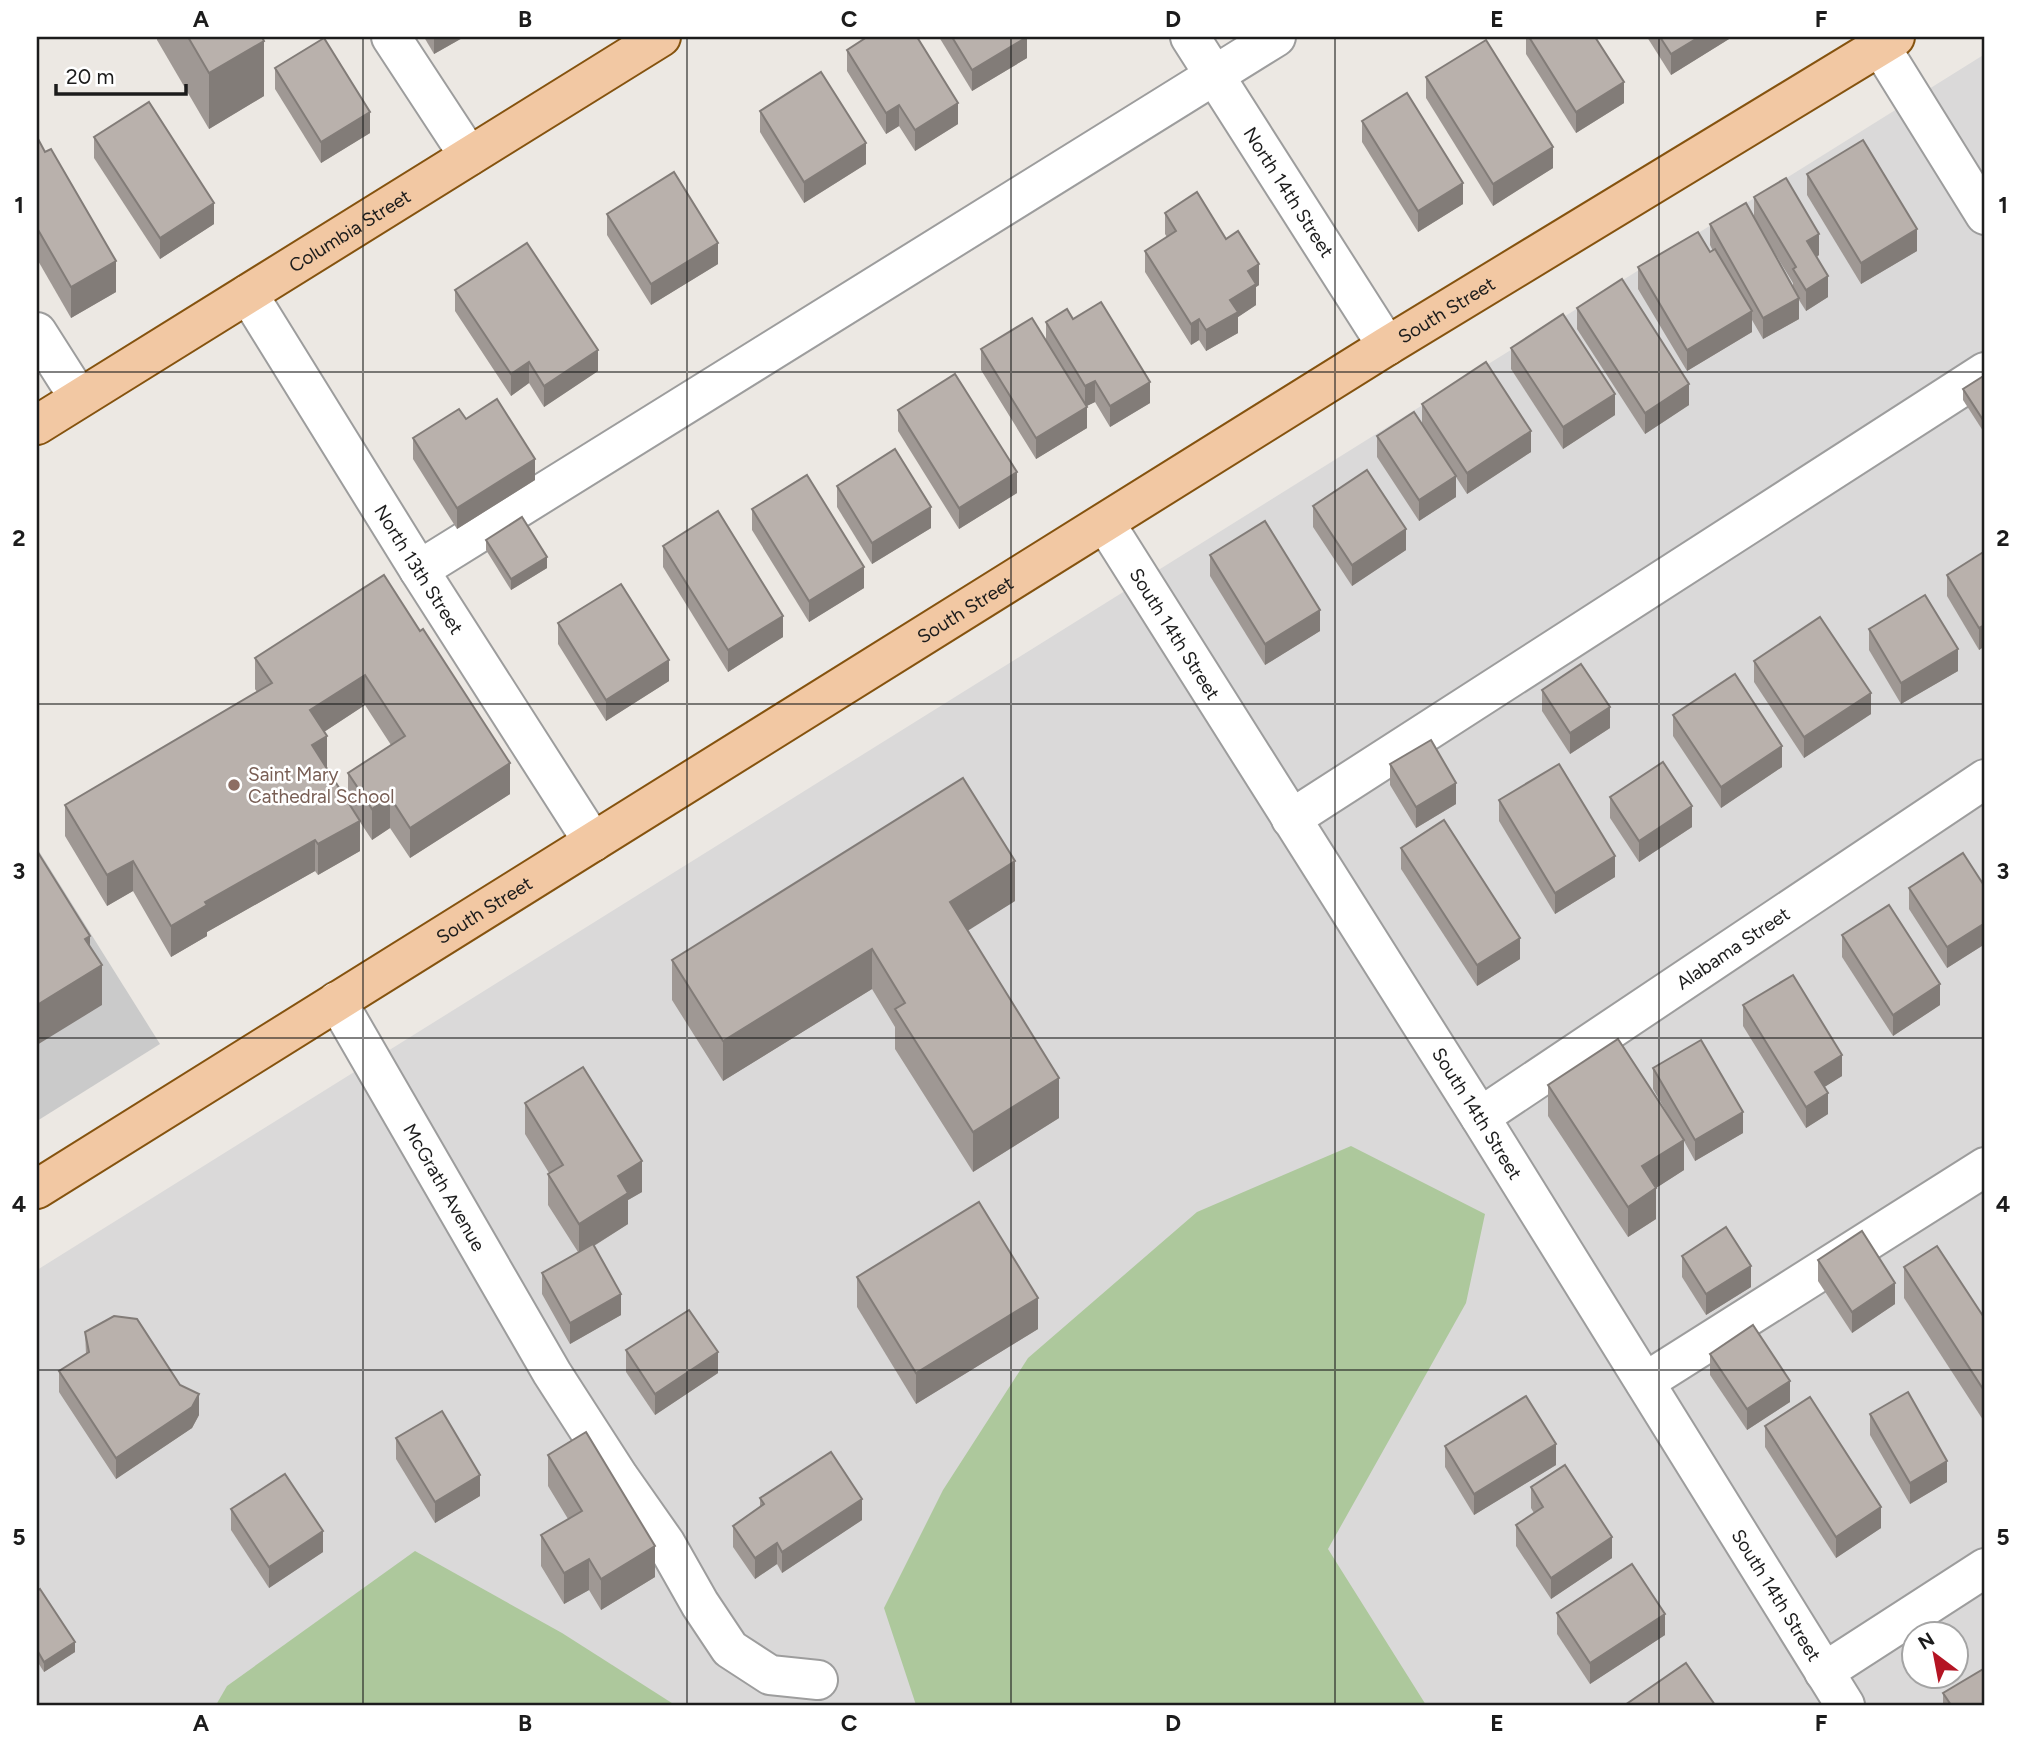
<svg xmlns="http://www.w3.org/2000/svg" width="2022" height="1742" viewBox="0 0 2022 1742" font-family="Figtree,sans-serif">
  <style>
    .residential { fill: #dad9d9; fill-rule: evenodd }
    .religious { fill: #cacaca }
    .forest { fill: #adc89c }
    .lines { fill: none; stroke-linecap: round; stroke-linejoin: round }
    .minor-casing { stroke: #9d9d9d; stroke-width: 42 }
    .major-casing { stroke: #85530f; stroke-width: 42 }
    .minor { stroke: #fff; stroke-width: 38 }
    .major { stroke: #f2c8a3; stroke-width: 38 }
    .wall { fill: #9f9894; fill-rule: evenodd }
    .shaded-wall { fill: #827c78 }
    .building { fill: #b9b1ac; stroke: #827c78; stroke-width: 2 }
    .grid { fill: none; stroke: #1c1c1c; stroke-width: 2; stroke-opacity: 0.55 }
    .education-dot { fill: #8d6e63; stroke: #fff; stroke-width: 2.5 }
    .labels { text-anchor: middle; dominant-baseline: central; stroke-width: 5; stroke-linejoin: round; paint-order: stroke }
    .street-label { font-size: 19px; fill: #1c1c1c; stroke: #fff }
    .education-label { font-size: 19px; fill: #785e54; stroke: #fff; text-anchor: start }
    .neatline { fill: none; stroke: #1c1c1c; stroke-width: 2.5 }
    .grid-label { font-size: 23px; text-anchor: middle; font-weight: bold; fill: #1c1c1c }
  </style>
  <rect width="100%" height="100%" fill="#ece8e3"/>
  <path class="residential" d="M1985,54V1705H37V1270ZM1913,1634H1955V1676H1913Z"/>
  <path class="religious" d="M37,848L160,1044L37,1121Z"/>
  <g class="forest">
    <path d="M1351,1146L1485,1214L1466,1303L1328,1549L1426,1705H916L884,1608L943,1490L1028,1358L1197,1212Z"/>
    <path d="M415,1551L562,1633L675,1705H216L227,1686Z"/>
  </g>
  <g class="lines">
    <g class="minor-casing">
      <g id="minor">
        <path d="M391,37L469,156"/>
        <path id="s1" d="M1190,37L1387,346"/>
        <path d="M1880,46L1985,215"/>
        <path id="s2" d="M248,294L419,570L593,842"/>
        <path d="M37,332L79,398"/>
        <path id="s3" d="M1105,523L1480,1117L1845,1705"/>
        <path d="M419,570L1276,37"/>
        <path d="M1291,819L1985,372"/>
        <path id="s4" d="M337,1001L552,1373L619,1477L666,1544L700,1604L730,1649L770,1675L818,1680"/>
        <path id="s5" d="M1480,1117L1985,779"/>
        <path d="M1645,1382L1985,1167"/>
        <path d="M1824,1672L1985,1568"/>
      </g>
    </g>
    <g class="major-casing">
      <g id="major">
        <path id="s6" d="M37,425L661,37"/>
        <path id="s7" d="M37,1189L1387,346L1895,37"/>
      </g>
    </g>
    <use href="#minor" class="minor"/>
    <use href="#major" class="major"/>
  </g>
  <g class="wall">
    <path d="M157,37H262L264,96L209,129L157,40Z"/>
    <path d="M424,37H464L434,54Z"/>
    <path d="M939,37H1027V58L972,91Z"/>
    <path d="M1526,37H1595L1624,103L1576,133L1526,54Z"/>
    <path d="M1647,37H1729V39L1671,75Z"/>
    <path d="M847,50L958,124L915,151L899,126L886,134L847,71Z"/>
    <path d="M275,68L370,133L321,163L275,89Z"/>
    <path d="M1426,77L1553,168L1493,206L1426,98Z"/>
    <path d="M760,111L866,164L804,203L760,132Z"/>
    <path d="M1362,121L1463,204L1418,232L1362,142Z"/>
    <path d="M37,137L45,152L116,292L71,318L37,259Z"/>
    <path d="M94,137L214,224L160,259L94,158Z"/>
    <path d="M1807,174L1917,251L1861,284L1807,195Z"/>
    <path d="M1754,197L1819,255L1817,257L1828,297L1806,311L1799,300V319L1763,339L1752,320V332L1687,371L1638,289V267L1710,252L1713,251L1710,245V224L1754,218ZM1760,229L1793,283V287Z"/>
    <path d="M1165,213L1226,239L1259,285L1256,287V305L1238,317V333L1206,351L1199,340L1191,345L1145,272V251L1167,237L1165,234Z"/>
    <path d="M607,214L718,264L651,305L607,235Z"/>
    <path d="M455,290L598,371L544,407L529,383L511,396L455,311Z"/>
    <path d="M1577,308L1689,405L1645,434L1577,329Z"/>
    <path d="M1073,319L1150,403L1110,427L1095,402L1086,406L1087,428L1036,459L981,370V349L1046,341V322Z"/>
    <path d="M1511,348L1615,415L1563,449L1511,369Z"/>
    <path d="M1985,375V434L1963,400V389Z"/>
    <path d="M1422,404L1531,452L1467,494L1456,477V497L1419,521L1377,457V436L1422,424Z"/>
    <path d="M898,410L1017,493L959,529L898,431Z"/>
    <path d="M466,419L535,480L457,529L413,459V438Z"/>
    <path d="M837,486L931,528L872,564L837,507Z"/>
    <path d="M1313,506L1406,550L1352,586L1313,527Z"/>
    <path d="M752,509L864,588L809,622L752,530Z"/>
    <path d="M486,540L547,568L511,590L486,550Z"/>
    <path d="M663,546L783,637L728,672L663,567Z"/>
    <path d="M1985,551V646L1979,650L1947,596V575Z"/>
    <path d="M1210,555L1320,631L1265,665L1210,576Z"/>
    <path d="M384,575L510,794L410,858L390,828L372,840L360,822V851L318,875L315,871L207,932V936L171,957L133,891L107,906L65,836V805L257,692L255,689V658ZM365,705L391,745L348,773V802L326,767L324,732Z"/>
    <path d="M558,623L669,681L606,721L558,644Z"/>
    <path d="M1869,629L1958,671L1901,704L1869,650Z"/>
    <path d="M1754,661L1871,714L1804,758L1754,682Z"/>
    <path d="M1542,690L1610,728L1570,754L1542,711Z"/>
    <path d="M1673,715L1782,767L1721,808L1673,736Z"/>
    <path d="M1390,764L1456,804L1416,828L1390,785Z"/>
    <path d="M1610,797L1692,827L1639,862L1610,818Z"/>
    <path d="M1499,800L1615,877L1555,914L1499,821Z"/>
    <path d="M1985,843V872L1982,866V845Z"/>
    <path d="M1401,848L1520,959L1477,986L1401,869Z"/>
    <path d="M1985,887V944L1947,968L1909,909V888Z"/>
    <path d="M1015,901L967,930L1059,1118L973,1172L895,1049V1027L872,989L723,1081L672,1000V960Z"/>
    <path d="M1842,935L1940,1005L1893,1036L1842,957Z"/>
    <path d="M1743,1005L1842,1076L1824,1087L1828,1114L1806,1128L1743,1026Z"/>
    <path d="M1653,1068L1743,1133L1695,1161L1684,1141V1170L1656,1188V1219L1628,1237L1548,1116V1085L1670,1118L1653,1089Z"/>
    <path d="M525,1103L642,1192L628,1200V1224L594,1246L621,1315L570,1344L542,1294V1273L578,1252L548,1205V1174L549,1173L525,1134Z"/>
    <path d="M1682,1256L1751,1287L1706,1315L1682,1277Z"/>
    <path d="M1818,1260L1895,1304L1852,1333L1818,1281Z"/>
    <path d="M1904,1267L1985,1319V1423L1904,1298Z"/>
    <path d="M857,1277L1038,1329L916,1404L857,1307Z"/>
    <path d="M85,1332L180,1385L199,1415L192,1428L116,1479L59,1392V1371L86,1354Z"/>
    <path d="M626,1350L718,1373L655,1415L626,1372Z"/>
    <path d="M1710,1354L1790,1402L1747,1430L1710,1375Z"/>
    <path d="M1870,1414L1947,1482L1910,1504L1870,1435Z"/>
    <path d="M1765,1426L1881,1528L1836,1558L1765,1447Z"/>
    <path d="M396,1438L480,1496L435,1523L396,1459Z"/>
    <path d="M1445,1446L1556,1465L1474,1515L1445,1467Z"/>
    <path d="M548,1455L655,1577L601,1610L589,1590L564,1604L541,1566V1535L568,1519L548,1486Z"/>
    <path d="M1531,1487L1612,1558L1551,1599L1516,1546V1525L1534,1513L1531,1508Z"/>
    <path d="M760,1498L862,1520L782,1573L777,1564L755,1579L733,1547V1526L760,1507Z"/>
    <path d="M231,1509L323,1552L269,1588L231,1530Z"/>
    <path d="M37,1591L75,1652L44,1672L37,1661Z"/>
    <path d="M1557,1613L1665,1635L1590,1684L1557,1634Z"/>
    <path d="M1943,1693L1985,1705H1943Z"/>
  </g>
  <g class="shaded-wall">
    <path d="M434,37H464L434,54Z"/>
    <path d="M1027,37V58L972,91V70Z"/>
    <path d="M1699,37H1729V39L1671,75V54Z"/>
    <path d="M264,41V96L209,129V73Z"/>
    <path d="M1624,82V103L1576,133V112Z"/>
    <path d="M958,103V124L915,151V130Z"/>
    <path d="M899,105V126L886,134V113Z"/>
    <path d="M370,112V133L321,163V142Z"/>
    <path d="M866,143V164L804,203V182Z"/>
    <path d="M1553,147V168L1493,206V184Z"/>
    <path d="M1463,183V204L1418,232V211Z"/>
    <path d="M214,203V224L160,259V238Z"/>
    <path d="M1917,229V251L1861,284V263Z"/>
    <path d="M1819,234V255L1807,262V241Z"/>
    <path d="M718,243V264L651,305V284Z"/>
    <path d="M116,261V292L71,318V287Z"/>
    <path d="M1259,264V285L1256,287V305L1238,317V333L1206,351V330L1230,300L1248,271Z"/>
    <path d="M1828,276V297L1806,311V290Z"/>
    <path d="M1799,298V319L1763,339V318Z"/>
    <path d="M1752,311V332L1687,371V350Z"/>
    <path d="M1199,319V340L1191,345V324Z"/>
    <path d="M598,350V371L544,407V386Z"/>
    <path d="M529,362V383L511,396V374Z"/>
    <path d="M1095,381V402L1085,407V386Z"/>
    <path d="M1150,382V403L1110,427V406Z"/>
    <path d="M1689,384V405L1645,434V413Z"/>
    <path d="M1615,394V415L1563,449V427Z"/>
    <path d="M1087,407V428L1036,459V438Z"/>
    <path d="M1531,431V452L1467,494V473Z"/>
    <path d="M535,459V480L457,529V508Z"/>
    <path d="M1017,472V493L959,529V508Z"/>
    <path d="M1456,476V497L1419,521V500Z"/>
    <path d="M931,507V528L872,564V543Z"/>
    <path d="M1406,529V550L1352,586V565Z"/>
    <path d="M547,557V568L511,590V579Z"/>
    <path d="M864,567V588L809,622V601Z"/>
    <path d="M1320,610V631L1265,665V644Z"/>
    <path d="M783,616V637L728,672V650Z"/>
    <path d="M1985,625V646L1979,650V628Z"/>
    <path d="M1958,649V671L1901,704V683Z"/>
    <path d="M669,660V681L606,721V700Z"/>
    <path d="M365,675V705L310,741V710Z"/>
    <path d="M1871,693V714L1804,758V737Z"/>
    <path d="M1610,707V728L1570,754V733Z"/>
    <path d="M327,736V767L312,776V745Z"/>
    <path d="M1782,746V767L1721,808V787Z"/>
    <path d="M510,763V794L410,858V828Z"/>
    <path d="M1456,783V804L1416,828V807Z"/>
    <path d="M390,797V828L372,840V809Z"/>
    <path d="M1692,806V827L1639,862V841Z"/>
    <path d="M360,821V851L318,875V844Z"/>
    <path d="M315,840V871L207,932V936L171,957V926L205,902Z"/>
    <path d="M1615,856V877L1555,914V893Z"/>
    <path d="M133,861V891L107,906V875Z"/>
    <path d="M1015,861V901L950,942V902Z"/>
    <path d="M1985,923V944L1947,968V947Z"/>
    <path d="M90,936V973L102,965V1005L37,1045V1005L85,939Z"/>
    <path d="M1520,938V959L1477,986V965Z"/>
    <path d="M872,949V989L723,1081V1041Z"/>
    <path d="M1940,984V1005L1893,1036V1015Z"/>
    <path d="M1842,1055V1076L1815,1093V1072Z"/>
    <path d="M1059,1078V1118L973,1172V1132Z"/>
    <path d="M1828,1093V1114L1806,1128V1107Z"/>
    <path d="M1743,1112V1133L1695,1161V1140Z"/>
    <path d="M1684,1140V1170L1642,1197V1166Z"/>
    <path d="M642,1161V1192L628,1200V1224L579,1255V1224L618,1176Z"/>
    <path d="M1656,1188V1219L1628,1237V1207Z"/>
    <path d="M1751,1266V1287L1706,1315V1294Z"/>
    <path d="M1895,1283V1304L1852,1333V1312Z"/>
    <path d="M621,1294V1315L570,1344V1323Z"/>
    <path d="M1038,1298V1329L916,1404V1373Z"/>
    <path d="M718,1352V1373L655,1415V1394Z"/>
    <path d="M1790,1381V1402L1747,1430V1409Z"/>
    <path d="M199,1394V1415L192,1428L116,1479V1458Z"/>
    <path d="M1556,1444V1465L1474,1515V1494Z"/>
    <path d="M1947,1461V1482L1910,1504V1483Z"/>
    <path d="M480,1475V1496L435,1523V1502Z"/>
    <path d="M862,1499V1520L782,1573V1552Z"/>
    <path d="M1881,1507V1528L1836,1558V1537Z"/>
    <path d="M323,1531V1552L269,1588V1567Z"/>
    <path d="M1612,1537V1558L1551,1599V1578Z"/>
    <path d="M777,1543V1564L755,1579V1558Z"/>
    <path d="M655,1546V1577L601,1610V1579Z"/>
    <path d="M589,1559V1590L564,1604V1573Z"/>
    <path d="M1665,1614V1635L1590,1684V1663Z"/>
    <path d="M75,1642V1652L44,1672V1662Z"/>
  </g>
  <g class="building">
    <path d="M188,37H262L264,41L209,73Z"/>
    <path d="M867,37H917L958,103L915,130L899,105L886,113L847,50Z"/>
    <path d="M952,37H1027L972,70Z"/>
    <path d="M1529,37H1595L1624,82L1576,112Z"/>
    <path d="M1660,37H1699L1671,54Z"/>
    <path d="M324,38L370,112L321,142L275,68Z"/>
    <path d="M1486,40L1553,147L1493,184L1426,77Z"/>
    <path d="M821,72L866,143L804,182L760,111Z"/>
    <path d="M1407,93L1463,183L1418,211L1362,121Z"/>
    <path d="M149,102L214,203L160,238L94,137Z"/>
    <path d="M37,137L45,152L51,149L116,261L71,287L37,228Z"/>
    <path d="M1863,140L1917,229L1861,263L1807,174Z"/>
    <path d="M674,172L718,243L651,284L607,214Z"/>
    <path d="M1786,178L1819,234L1807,241L1828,276L1806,290L1793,269L1796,267L1754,197Z"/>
    <path d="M1197,192L1226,239L1238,231L1259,264L1248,271L1256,284L1230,300L1238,312L1206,330L1199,319L1191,324L1145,251L1176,231L1165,213Z"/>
    <path d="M1746,203L1799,298L1763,318L1710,224Z"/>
    <path d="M1698,232L1710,252L1715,249L1752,311L1687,350L1638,267Z"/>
    <path d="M527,243L598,350L544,386L529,362L511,374L455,290Z"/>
    <path d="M1622,279L1689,384L1645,413L1577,308Z"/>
    <path d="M1101,302L1150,382L1110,406L1095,381L1085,386L1046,322L1067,309L1073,319Z"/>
    <path d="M1563,314L1615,394L1563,427L1511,348Z"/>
    <path d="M1032,318L1087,407L1036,438L981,349Z"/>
    <path d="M1486,362L1531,431L1467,473L1422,404Z"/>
    <path d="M955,374L1017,472L959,508L898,410Z"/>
    <path d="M1985,375V423L1963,389Z"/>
    <path d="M497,399L535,459L457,508L413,438L459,409L466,419Z"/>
    <path d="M1414,412L1456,476L1419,500L1377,436Z"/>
    <path d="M895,449L931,507L872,543L837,486Z"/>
    <path d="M1367,470L1406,529L1352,565L1313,506Z"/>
    <path d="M807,475L864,567L809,601L752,509Z"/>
    <path d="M718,511L783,616L728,650L663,546Z"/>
    <path d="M522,517L547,557L511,579L486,540Z"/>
    <path d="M1265,521L1320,610L1265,644L1210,555Z"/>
    <path d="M1985,551V625L1979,628L1947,575Z"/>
    <path d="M384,575L420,631L423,629L510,763L410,828L390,797L372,809L348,773L405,736L365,675L310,710L327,736L312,745L360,821L318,844L315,840L205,902L207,905L171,926L133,861L107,875L65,805L272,683L255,658Z"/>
    <path d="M621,584L669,660L606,700L558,623Z"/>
    <path d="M1925,595L1958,649L1901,683L1869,629Z"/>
    <path d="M1820,617L1871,693L1804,737L1754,661Z"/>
    <path d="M1581,664L1610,707L1570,733L1542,690Z"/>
    <path d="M1735,674L1782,746L1721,787L1673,715Z"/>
    <path d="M1431,740L1456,783L1416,807L1390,764Z"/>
    <path d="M1663,762L1692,806L1639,841L1610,797Z"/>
    <path d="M1559,764L1615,856L1555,893L1499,800Z"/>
    <path d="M963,778L1015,861L950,902L1059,1078L973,1132L895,1009L905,1003L872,949L723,1041L672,960Z"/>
    <path d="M1444,820L1520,938L1477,965L1401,848Z"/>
    <path d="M37,851L90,936L85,939L102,965L37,1005Z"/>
    <path d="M1963,853L1985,887V923L1947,947L1909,888Z"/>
    <path d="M1889,905L1940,984L1893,1015L1842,935Z"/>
    <path d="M1793,975L1842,1055L1815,1072L1828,1093L1806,1107L1743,1005Z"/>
    <path d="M1618,1039L1684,1140L1642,1166L1656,1188L1628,1207L1548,1085Z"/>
    <path d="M1701,1040L1743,1112L1695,1140L1653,1068Z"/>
    <path d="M583,1067L642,1161L618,1176L628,1193L579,1224L548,1174L563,1165L525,1103Z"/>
    <path d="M979,1202L1038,1298L916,1373L857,1277Z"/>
    <path d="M1726,1227L1751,1266L1706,1294L1682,1256Z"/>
    <path d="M1862,1231L1895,1283L1852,1312L1818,1260Z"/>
    <path d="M593,1244L621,1294L570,1323L542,1273Z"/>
    <path d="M1937,1246L1985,1319V1392L1904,1267Z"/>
    <path d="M689,1310L718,1352L655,1394L626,1350Z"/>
    <path d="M114,1316L137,1319L180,1385L199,1394L192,1407L116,1458L59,1371L89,1352L85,1332Z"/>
    <path d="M1753,1325L1790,1381L1747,1409L1710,1354Z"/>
    <path d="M1908,1392L1947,1461L1910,1483L1870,1414Z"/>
    <path d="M1526,1396L1556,1444L1474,1494L1445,1446Z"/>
    <path d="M1810,1397L1881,1507L1836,1537L1765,1426Z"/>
    <path d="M442,1411L480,1475L435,1502L396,1438Z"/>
    <path d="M586,1432L655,1546L601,1579L589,1559L564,1573L541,1535L582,1511L548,1455Z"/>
    <path d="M831,1452L862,1499L782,1552L777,1543L755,1558L733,1526L764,1504L760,1498Z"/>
    <path d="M1565,1465L1612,1537L1551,1578L1516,1525L1543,1507L1531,1487Z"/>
    <path d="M285,1474L323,1531L269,1567L231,1509Z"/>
    <path d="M1632,1564L1665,1614L1590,1663L1557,1613Z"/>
    <path d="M40,1589L75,1642L44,1662L37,1650V1591Z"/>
    <path d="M1686,1663L1715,1705H1625Z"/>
    <path d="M1985,1668V1705H1951L1943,1693Z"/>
  </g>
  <path class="grid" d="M363,37V1705M687,37V1705M1011,37V1705M1335,37V1705M1659,37V1705M37,372H1985M37,704H1985M37,1038H1985M37,1370H1985"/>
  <circle class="education-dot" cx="234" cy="785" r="7"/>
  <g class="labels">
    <g class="street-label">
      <text stroke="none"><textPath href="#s1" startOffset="184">North 14th Street</textPath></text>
      <text stroke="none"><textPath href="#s6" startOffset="368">Columbia Street</textPath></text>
      <text stroke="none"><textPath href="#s7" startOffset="1661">South Street</textPath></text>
      <text stroke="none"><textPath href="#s2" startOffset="324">North 13th Street</textPath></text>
      <text stroke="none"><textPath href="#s7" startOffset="1094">South Street</textPath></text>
      <text stroke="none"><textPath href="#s3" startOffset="131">South 14th Street</textPath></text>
      <text stroke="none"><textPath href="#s7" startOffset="527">South Street</textPath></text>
      <text stroke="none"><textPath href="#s5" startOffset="304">Alabama Street</textPath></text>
      <text stroke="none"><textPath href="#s3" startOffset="698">South 14th Street</textPath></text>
      <text stroke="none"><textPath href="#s4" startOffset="215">McGrath Avenue</textPath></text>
      <text stroke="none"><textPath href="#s3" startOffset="1265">South 14th Street</textPath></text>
    </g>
    <g class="education-label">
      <text x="248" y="774">Saint Mary<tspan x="248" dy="22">Cathedral School</tspan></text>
    </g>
  </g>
  <rect width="2022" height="1742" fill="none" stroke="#ffffff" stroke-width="77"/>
  <g transform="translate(1935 1655) rotate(328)"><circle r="33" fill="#ffffff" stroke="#a4a4a4" stroke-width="2"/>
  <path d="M0-5L12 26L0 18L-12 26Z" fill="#b41423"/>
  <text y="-10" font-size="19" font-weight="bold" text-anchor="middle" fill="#1c1c1c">N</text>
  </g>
  <path d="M56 84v10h130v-10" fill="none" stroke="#1c1c1c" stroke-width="3.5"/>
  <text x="66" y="84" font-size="21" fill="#1c1c1c" stroke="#ffffff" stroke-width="5" paint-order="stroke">20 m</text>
  <rect x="38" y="38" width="1945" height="1666" class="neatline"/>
  <g class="grid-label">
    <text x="201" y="27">A</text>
    <text x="525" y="27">B</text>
    <text x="849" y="27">C</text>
    <text x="1173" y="27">D</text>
    <text x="1497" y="27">E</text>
    <text x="1821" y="27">F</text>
    <text x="19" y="213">1</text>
    <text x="2003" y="213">1</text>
    <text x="19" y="546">2</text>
    <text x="2003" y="546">2</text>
    <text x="19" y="879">3</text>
    <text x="2003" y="879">3</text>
    <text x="19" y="1212">4</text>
    <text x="2003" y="1212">4</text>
    <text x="19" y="1545">5</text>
    <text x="2003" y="1545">5</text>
    <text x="201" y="1731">A</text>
    <text x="525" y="1731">B</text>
    <text x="849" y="1731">C</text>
    <text x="1173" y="1731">D</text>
    <text x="1497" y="1731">E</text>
    <text x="1821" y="1731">F</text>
  </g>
</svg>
